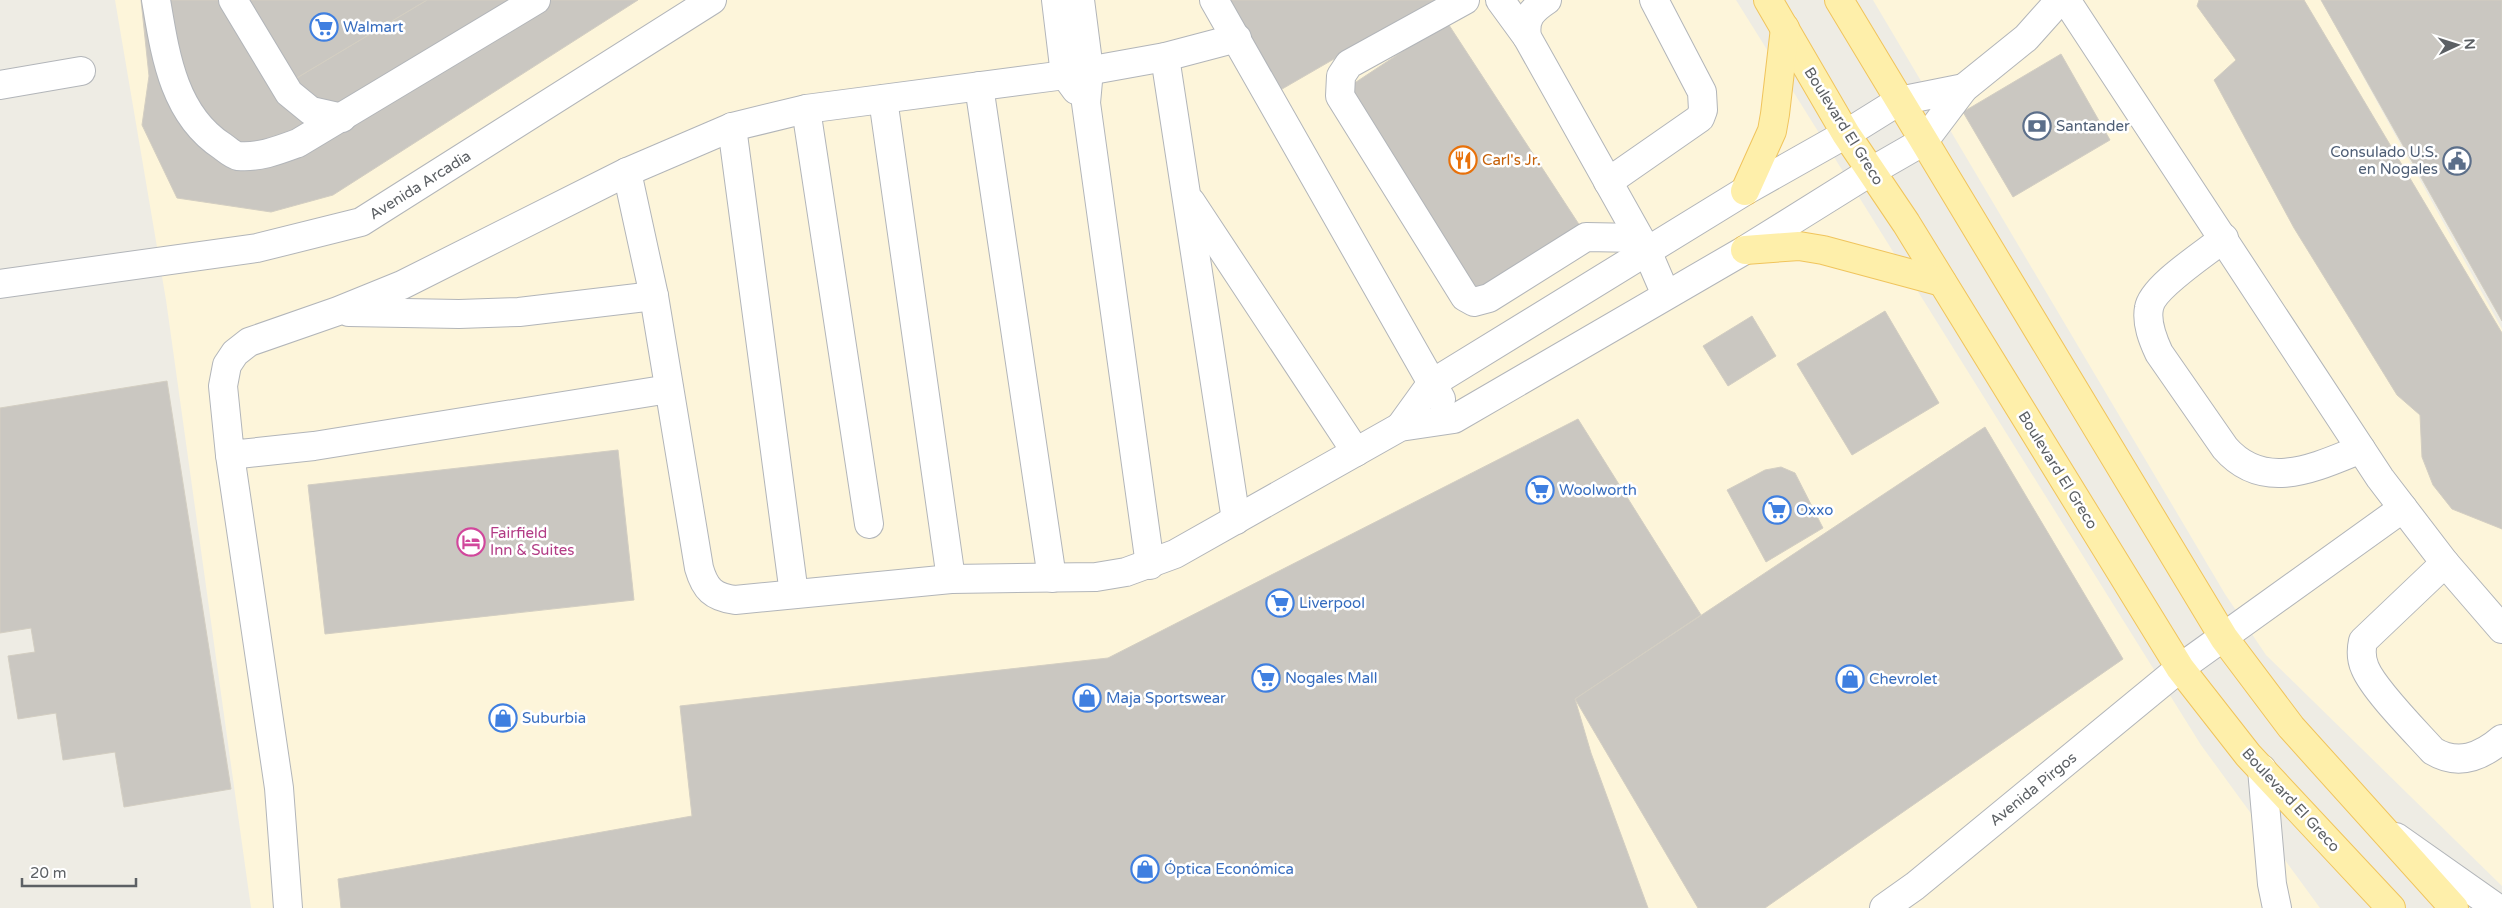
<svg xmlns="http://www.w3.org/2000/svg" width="2502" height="908" viewBox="0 0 2502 908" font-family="'Varela Round',sans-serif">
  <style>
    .commercial { fill: #fdf5da }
    .building { fill: #cac7c1; stroke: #d3cec2 }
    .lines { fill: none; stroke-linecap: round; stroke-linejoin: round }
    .minor-casing { stroke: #b2b5b9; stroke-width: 30 }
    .major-casing { stroke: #f0c45c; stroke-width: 30 }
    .minor { stroke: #fff; stroke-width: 28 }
    .major { stroke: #feefaa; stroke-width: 28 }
    .labels { text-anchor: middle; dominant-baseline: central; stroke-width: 5; stroke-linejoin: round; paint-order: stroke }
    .shop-label { font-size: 15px; fill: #366cbe; stroke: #fff; text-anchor: start }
    .street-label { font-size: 15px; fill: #5c6064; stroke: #fff }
    .service-label { font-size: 15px; fill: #4e5e75; stroke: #fff; text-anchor: start }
    .food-label { font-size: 15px; fill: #c56008; stroke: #fff; text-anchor: start }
    .hotel-label { font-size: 15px; fill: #b23c85; stroke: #fff; text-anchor: start }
  </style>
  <rect width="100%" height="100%" fill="#eeece4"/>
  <g class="commercial">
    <path d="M115,0H1736L2201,745L2320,908H251L166,300Z"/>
    <path d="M1873,0H2321L2502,329V886L2266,655L2225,594Z"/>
  </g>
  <g class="building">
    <path d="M141,0H249L295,79L427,0H638L333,195L271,212L177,198L142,125L149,76Z"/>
    <path d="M249,0H427L295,79Z"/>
    <path d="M1214,0H1436L1270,96Z"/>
    <path d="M2199,0H2304L2502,333V529L2452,509L2433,485L2422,457L2420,415L2397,395L2294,228L2214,80L2236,60L2197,6Z"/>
    <path d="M2321,0H2502V321Z"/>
    <path d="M1447,22L1582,229L1478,297L1344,90Z"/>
    <path d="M2061,54L2110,140L2013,197L1963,112Z"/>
    <path d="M1885,311L1939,403L1852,455L1797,364Z"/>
    <path d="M1752,316L1776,356L1728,386L1703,346Z"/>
    <path d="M167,381L231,789L124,807L115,752L63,760L56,713L18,719L8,656L35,652L31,628L0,633V408Z"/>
    <path d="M1578,419L1701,615L1575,699L1591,753L1648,908H341L338,879L692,816L680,706L1108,658Z"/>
    <path d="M1985,427L2123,659L1765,908H1698L1575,699Z"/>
    <path d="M618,450L634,600L325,634L308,485Z"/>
    <path d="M1781,467L1795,473L1823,528L1766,562L1727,490L1765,470Z"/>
  </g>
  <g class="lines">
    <g class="minor-casing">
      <g id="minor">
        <path d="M156,0C165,53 173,114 222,146C226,149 233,155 238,156C259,158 279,150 298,143L536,0"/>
        <path d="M233,0L289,93L311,111L342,118"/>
        <path d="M1056,0L1065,75L1076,90"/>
        <path d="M1080,0L1089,70L1086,103L1150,565"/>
        <path d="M1214,0L1441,399"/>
        <path d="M1465,0L1349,64L1341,76L1340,96L1465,297L1474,302L1489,298L1586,237L1639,238"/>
        <path d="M1500,0L1527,37"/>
        <path d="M1547,0C1532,10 1524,18 1527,37L1647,251L1666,295"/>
        <path d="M2066,0L2380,478L2445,563L2502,629"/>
        <path d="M1165,57L1236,520"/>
        <path d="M0,85L81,71"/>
        <path d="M979,86L1052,578"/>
        <path d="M883,99L951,579"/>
        <path d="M806,109L869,524"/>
        <path d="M732,127L794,594"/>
        <path d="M627,172L654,296L699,568C705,589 713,597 735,600L951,579L1096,577L1126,572L1175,554L1400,427L1454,419L1745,250L1870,172L1924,141L1964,88L2026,38L2060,0"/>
        <path d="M1608,182L1700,118L1703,110L1702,92L1654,0"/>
        <path d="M1191,202L1356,452"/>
        <path d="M2224,238C2206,253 2152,287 2149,308C2146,323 2153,340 2159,353L2225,448C2264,493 2316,467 2361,449"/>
        <path d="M0,284L257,248L361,222L712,0"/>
        <path d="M349,312L459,314L519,312L654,296"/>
        <path d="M669,389L314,446L230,455L223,386L227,365L235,353L249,342L338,311L402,285L627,172L732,127L806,109L1065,75L1165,57L1237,38"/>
        <path d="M1400,427L1431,384L1745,191L1846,134L1899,101L1964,88"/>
        <path d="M230,455L279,788L288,908"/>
        <path d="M2445,563L2363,641C2361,650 2361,659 2365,668C2374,690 2415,731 2433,751C2458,766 2481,757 2502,739"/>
        <path d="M2262,769L2272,884L2277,908"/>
        <path d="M2396,837L2497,908"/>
        <path d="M1884,908L1915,886L2180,668L2403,508"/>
      </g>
    </g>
    <g class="major-casing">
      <g id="major">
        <path d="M1768,0L1846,134L1906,223L2180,668L2248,755L2391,908"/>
        <path d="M1839,0L2224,638L2291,727L2454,908"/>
        <path d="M1745,191L1772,131L1775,114L1785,28"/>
        <path d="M1745,250L1799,246L1823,250L1942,282"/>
      </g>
    </g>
    <use href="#minor" class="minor"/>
    <use href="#major" class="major"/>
  </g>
  <defs>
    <g id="supermarket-ring" transform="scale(1.4375)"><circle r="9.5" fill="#fff" stroke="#3f7fe0" stroke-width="1.5"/><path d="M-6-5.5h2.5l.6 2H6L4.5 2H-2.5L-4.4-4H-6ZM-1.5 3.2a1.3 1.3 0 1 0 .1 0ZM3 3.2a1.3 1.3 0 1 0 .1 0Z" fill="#3f7fe0"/></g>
    <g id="bank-ring" transform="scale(1.4375)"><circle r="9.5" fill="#fff" stroke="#5c6f8a" stroke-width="1.5"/><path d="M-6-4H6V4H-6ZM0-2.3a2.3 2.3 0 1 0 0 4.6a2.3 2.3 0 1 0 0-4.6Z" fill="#5c6f8a"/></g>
    <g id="restaurant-ring" transform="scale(1.4375)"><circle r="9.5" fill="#fff" stroke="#e8710a" stroke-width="1.5"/><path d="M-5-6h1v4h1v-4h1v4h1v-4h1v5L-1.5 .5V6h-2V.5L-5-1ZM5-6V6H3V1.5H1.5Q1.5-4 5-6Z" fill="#e8710a"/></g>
    <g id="civic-ring" transform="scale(1.4375)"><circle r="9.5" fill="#fff" stroke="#5c6f8a" stroke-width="1.5"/><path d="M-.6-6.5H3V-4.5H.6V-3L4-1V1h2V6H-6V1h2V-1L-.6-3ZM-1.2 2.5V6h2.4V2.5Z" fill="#5c6f8a"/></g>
    <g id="hotel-ring" transform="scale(1.4375)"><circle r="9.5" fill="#fff" stroke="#d1479c" stroke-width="1.5"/><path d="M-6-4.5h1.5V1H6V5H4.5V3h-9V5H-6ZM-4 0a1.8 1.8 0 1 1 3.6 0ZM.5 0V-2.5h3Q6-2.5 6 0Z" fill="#d1479c"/></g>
    <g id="shop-ring" transform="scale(1.4375)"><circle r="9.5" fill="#fff" stroke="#3f7fe0" stroke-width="1.5"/><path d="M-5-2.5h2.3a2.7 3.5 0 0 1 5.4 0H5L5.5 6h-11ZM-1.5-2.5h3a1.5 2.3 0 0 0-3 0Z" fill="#3f7fe0"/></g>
  </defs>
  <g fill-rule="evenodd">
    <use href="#supermarket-ring" x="324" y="27"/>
    <use href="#bank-ring" x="2037" y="126"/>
    <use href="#restaurant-ring" x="1463" y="160"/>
    <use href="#civic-ring" x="2457" y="161"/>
    <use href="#supermarket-ring" x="1540" y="490"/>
    <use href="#supermarket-ring" x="1777" y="510"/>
    <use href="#hotel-ring" x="471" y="542"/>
    <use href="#supermarket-ring" x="1280" y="603"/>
    <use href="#supermarket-ring" x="1266" y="678"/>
    <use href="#shop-ring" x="1850" y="679"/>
    <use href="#shop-ring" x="1087" y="698"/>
    <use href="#shop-ring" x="503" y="718"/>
    <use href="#shop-ring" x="1145" y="869"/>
  </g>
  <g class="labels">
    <g class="shop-label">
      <text x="343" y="27">Walmart</text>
      <text x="1559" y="490">Woolworth</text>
      <text x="1796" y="510">Oxxo</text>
      <text x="1299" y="603">Liverpool</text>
      <text x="1285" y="678">Nogales Mall</text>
      <text x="1869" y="679">Chevrolet</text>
      <text x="1106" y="698">Maja Sportswear</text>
      <text x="522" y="718">Suburbia</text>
      <text x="1164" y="869">Óptica Económica</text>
    </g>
    <g class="street-label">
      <text transform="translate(1844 126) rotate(58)">Boulevard El Greco</text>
      <text transform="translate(420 185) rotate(-32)">Avenida Arcadia</text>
      <text transform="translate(2058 470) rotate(58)">Boulevard El Greco</text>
      <text transform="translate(2033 789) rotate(-39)">Avenida Pirgos</text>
      <text transform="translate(2291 800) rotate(47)">Boulevard El Greco</text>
    </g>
    <g class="service-label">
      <text x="2056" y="126">Santander</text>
      <text x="2438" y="152" text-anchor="end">Consulado U.S.<tspan x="2438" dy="17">en Nogales</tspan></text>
    </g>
    <g class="food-label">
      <text x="1482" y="160">Carl's Jr.</text>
    </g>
    <g class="hotel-label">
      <text x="490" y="533">Fairfield<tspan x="490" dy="17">Inn &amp; Suites</tspan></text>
    </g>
  </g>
  <g transform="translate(2457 45) rotate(86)" stroke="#ffffff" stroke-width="4" paint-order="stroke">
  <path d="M0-4L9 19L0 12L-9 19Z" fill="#5c6064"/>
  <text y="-8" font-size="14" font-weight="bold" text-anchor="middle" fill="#5c6064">N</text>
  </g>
  <path d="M22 878v8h114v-8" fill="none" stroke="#5c6064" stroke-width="2.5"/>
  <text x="30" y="878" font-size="15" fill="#5c6064" stroke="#ffffff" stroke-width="4" paint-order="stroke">20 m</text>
</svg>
